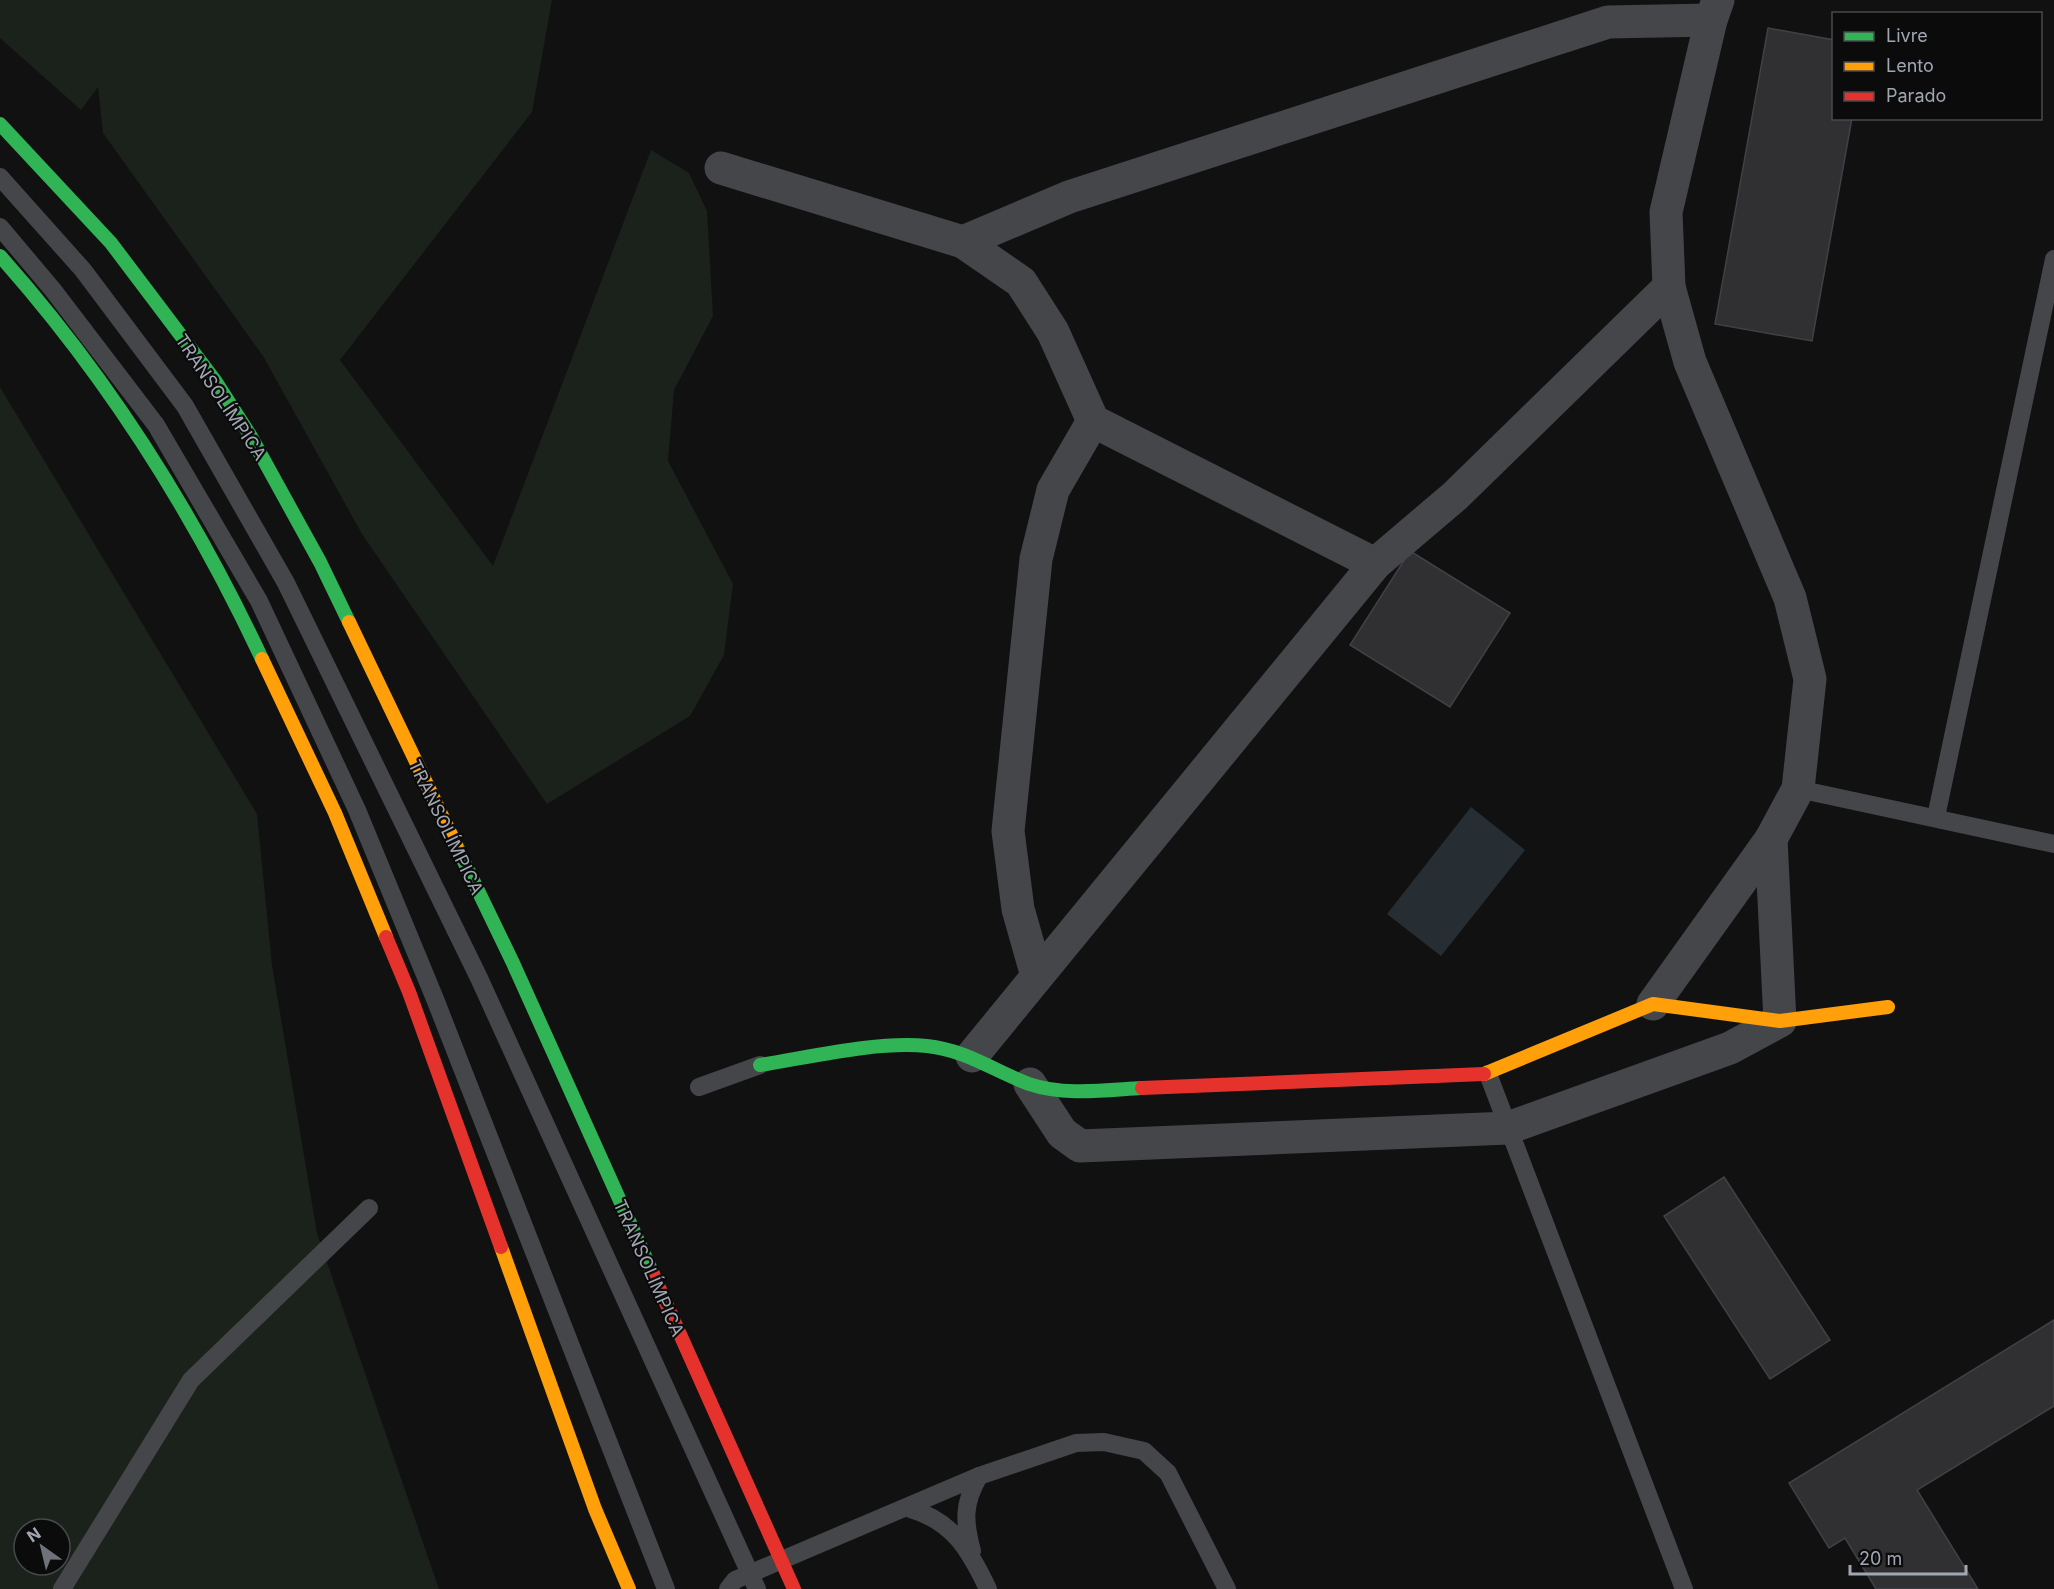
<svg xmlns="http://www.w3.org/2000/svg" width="2054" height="1589" viewBox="0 0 2054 1589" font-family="Inter,sans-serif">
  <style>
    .green { fill: #1b211b; fill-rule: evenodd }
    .water { fill: #262e34 }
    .building { fill: #303032; stroke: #404145; stroke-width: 1.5 }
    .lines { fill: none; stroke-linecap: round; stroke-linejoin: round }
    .lane { stroke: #45464a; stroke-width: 18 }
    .street { stroke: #45464a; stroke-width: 33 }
    .fast { stroke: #30b455; stroke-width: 14 }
    .slow { stroke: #ff9f0a; stroke-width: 14 }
    .jam { stroke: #e5322d; stroke-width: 14 }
    .labels { text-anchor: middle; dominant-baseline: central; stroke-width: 4.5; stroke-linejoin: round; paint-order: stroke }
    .street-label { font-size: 18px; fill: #a1a6b3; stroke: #0b0b0c }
  </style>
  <rect width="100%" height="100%" fill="#111"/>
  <g class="green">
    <path d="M0,0H552L532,112L340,360L493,566L651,150L689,173L707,211L713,316L674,390L668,461L733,584L724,655L690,716L547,804L362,534L263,356L103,133L98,87L81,110L0,38Z"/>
    <path d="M0,387L257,814L272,965L317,1233L439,1589H0ZM24,1529H60V1565H24Z"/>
  </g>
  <path class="water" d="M1471,807L1525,850L1441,956L1387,914Z"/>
  <g class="building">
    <path d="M1768,28L1834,40V118H1852L1812,341L1715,324Z"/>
    <path d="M1410,551L1510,613L1450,707L1350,645Z"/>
    <path d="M1724,1177L1830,1340L1770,1379L1664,1216Z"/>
    <path d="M2054,1320V1406L1917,1490L1978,1589H1876L1845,1538L1829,1548L1789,1483Z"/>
  </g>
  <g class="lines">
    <g class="lane">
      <path d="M0,177L83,270L185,406L286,583L479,978L757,1589"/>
      <path d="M0,227L53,290L156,425L259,601L357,810L435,999L666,1589"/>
      <path d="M1798,789L2054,844"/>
      <path d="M1936,817L2054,259"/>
      <path d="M1488,1074L1684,1589"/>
      <path d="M699,1087L760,1065"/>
      <path d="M908,1508C953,1521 969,1549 988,1589"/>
      <path d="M972,1551C964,1521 963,1504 979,1476"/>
      <path d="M62,1589L191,1380L369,1208"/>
      <path d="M728,1589L735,1580L979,1476L1076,1443L1104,1442L1144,1451L1168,1473L1227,1589"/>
    </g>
    <g class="street">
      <path d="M721,168L963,242L1021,282L1053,332L1093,421L1375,564"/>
      <path d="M963,242L1069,197L1608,22L1711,20"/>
      <path d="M1037,976L1018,909L1008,831L1036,559L1053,490L1093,421"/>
      <path d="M1653,1004L1771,839L1798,789L1810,679L1790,598L1690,362L1669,287L1666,212L1711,20L1718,0"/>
      <path d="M972,1056L1375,564L1455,496L1669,287"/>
      <path d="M1030,1084L1062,1133L1080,1146L1508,1128L1730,1048L1780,1021L1771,839"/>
    </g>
    <g class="fast">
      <path d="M0,124L111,243L216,382L250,435L320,562L349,622"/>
      <path d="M0,256C107,376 194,514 262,659"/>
      <path d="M456,845L513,963L653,1274"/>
      <path d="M760,1065C811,1057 876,1041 927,1046C966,1050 994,1071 1029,1084C1064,1096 1106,1090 1142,1088"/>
    </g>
    <g class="slow">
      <path d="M349,622L456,845"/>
      <path d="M262,659L335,813L386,937"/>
      <path d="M1484,1074L1653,1004L1780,1021L1888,1007"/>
      <path d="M501,1247L595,1509L629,1589"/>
    </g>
    <g class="jam">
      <path d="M386,937L409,992L501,1247"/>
      <path d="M1142,1088L1484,1074"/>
      <path d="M653,1274L794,1589"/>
    </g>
  </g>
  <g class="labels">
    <g class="street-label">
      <text transform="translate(221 397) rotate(56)">TRANSOLÍMPICA</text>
      <text transform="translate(446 827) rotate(64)">TRANSOLÍMPICA</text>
      <text transform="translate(649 1268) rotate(66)">TRANSOLÍMPICA</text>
    </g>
  </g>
  <rect x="1832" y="12" width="210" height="108" fill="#0b0b0c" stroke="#47494f" stroke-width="1.5"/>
  <rect x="1844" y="32" width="30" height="9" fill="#30b455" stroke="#47494f" stroke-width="1.5"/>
  <text x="1886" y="42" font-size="18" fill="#a1a6b3">Livre</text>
  <rect x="1844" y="62" width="30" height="9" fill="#ff9f0a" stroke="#47494f" stroke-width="1.5"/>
  <text x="1886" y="72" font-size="18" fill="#a1a6b3">Lento</text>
  <rect x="1844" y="92" width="30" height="9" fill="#e5322d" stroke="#47494f" stroke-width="1.5"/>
  <text x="1886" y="102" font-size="18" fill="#a1a6b3">Parado</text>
  <g transform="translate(42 1547) rotate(326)"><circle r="28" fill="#0b0b0c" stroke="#47494f" stroke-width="1.5"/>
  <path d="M0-4.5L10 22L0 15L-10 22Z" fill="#6f727a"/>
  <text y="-9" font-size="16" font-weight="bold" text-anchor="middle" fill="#a1a6b3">N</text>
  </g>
  <path d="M1850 1565v9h116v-9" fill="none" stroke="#a1a6b3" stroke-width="3"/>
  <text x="1859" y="1565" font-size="18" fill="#a1a6b3" stroke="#0b0b0c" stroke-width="4.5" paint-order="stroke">20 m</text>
</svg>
